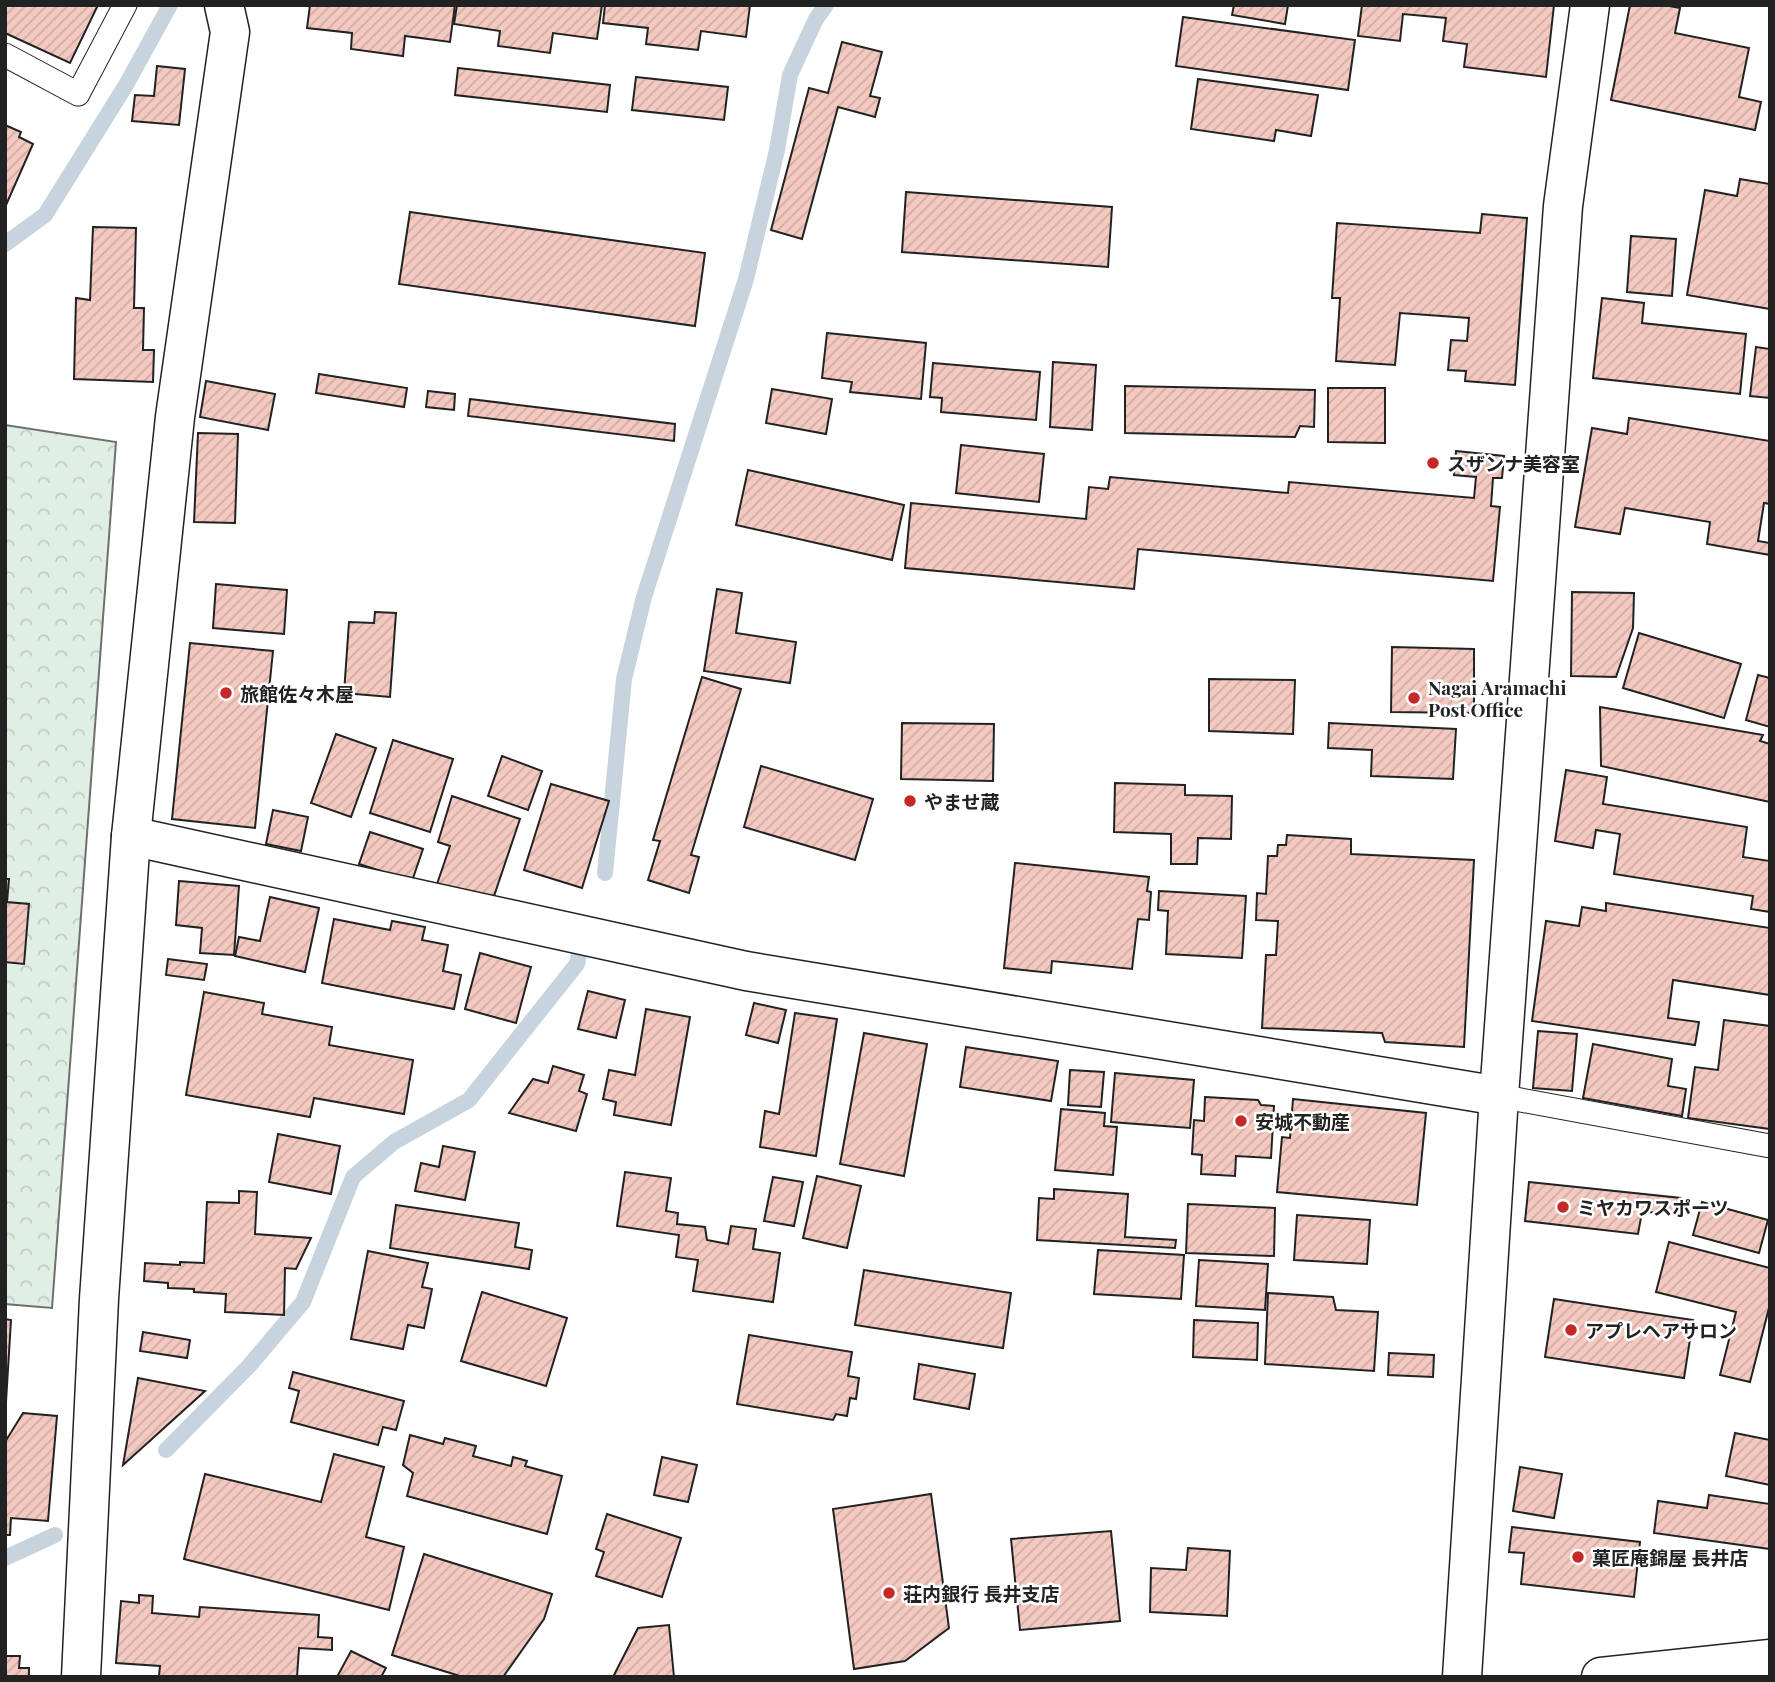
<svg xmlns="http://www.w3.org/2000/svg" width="1775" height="1682" viewBox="0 0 1775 1682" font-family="'Playfair Display','Noto Sans JP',serif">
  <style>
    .park { fill: url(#park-crowns); stroke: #6f6f6f; stroke-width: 2 }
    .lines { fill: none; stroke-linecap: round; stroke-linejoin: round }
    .stream { stroke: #c7d3dd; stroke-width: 16 }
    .building { fill: url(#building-hatch); stroke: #222; stroke-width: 2 }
    .service-casing { stroke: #222; stroke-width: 25 }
    .minor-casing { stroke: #222; stroke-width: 41 }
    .tertiary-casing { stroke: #222; stroke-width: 41 }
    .secondary-casing { stroke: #222; stroke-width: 41 }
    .service { stroke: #fff; stroke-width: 23 }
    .minor { stroke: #fff; stroke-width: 38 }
    .tertiary { stroke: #fff; stroke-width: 38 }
    .secondary { stroke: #fff; stroke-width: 38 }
    .poi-dot { fill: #c62828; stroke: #fff; stroke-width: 2.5 }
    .labels { text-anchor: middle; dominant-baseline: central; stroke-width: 5; stroke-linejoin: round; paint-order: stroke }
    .poi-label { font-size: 19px; font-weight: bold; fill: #222; stroke: #fff; text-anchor: start }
  </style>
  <defs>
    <pattern id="park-crowns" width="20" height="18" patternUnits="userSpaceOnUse" patternTransform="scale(1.75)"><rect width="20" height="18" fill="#e0efe3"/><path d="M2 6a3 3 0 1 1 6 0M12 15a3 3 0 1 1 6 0" fill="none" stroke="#c0cdc2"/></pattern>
    <pattern id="building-hatch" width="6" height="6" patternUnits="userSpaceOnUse" patternTransform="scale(1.75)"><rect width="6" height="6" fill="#f3c9c0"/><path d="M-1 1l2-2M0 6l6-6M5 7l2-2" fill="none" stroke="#d0aca5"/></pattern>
  </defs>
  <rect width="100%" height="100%" fill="#fff"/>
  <path class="park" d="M5,425L116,442L52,1308L5,1304Z"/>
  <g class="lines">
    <g class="stream">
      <path d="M5,244L45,215L126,85L170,5"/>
      <path d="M605,873L624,679L644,597L746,279L777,150L790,75L816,19L826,5"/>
      <path d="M166,1450L249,1366L303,1302L353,1177L394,1142L469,1100L577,964L581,946"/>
      <path d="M5,1558L55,1535"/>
    </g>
  </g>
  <g class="building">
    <path d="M5,5H98L70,63L5,33Z"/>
    <path d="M310,5H455L450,42L405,36L403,56L351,49L352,33L307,28Z"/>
    <path d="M457,5H602L597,39L553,33L550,53L498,46L500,31L454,24Z"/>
    <path d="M605,5H750L746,37L701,31L698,50L646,44L648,28L603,23Z"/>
    <path d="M1234,5H1288L1285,24L1232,15Z"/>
    <path d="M1362,5H1554L1546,77L1464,67L1467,44L1443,41L1446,18L1403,14L1400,41L1358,36Z"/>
    <path d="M1630,5H1664L1680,8L1675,33L1749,48L1739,97L1761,102L1755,130L1611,100Z"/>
    <path d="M1183,17L1355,40L1348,90L1176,66Z"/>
    <path d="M842,42L882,52L870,96L880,98L875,117L838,107L802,239L771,230L809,88L828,93Z"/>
    <path d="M157,66L185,69L179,125L132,121L135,95L154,96Z"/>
    <path d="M458,68L610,85L607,112L455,95Z"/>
    <path d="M636,77L728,87L724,120L632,110Z"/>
    <path d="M1198,79L1318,95L1311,136L1276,130L1274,141L1191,129Z"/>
    <path d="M5,125L21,132L19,137L33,144L6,205Z"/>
    <path d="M1740,179L1770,184V309L1687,295L1705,190L1737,196Z"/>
    <path d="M906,192L1112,207L1108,267L902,252Z"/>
    <path d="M410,212L705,253L695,326L399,284Z"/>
    <path d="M1482,214L1527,218L1515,385L1465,381L1466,371L1448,370L1451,340L1467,341L1469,318L1400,313L1395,365L1336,361L1340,298H1332L1337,223L1480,233Z"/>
    <path d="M93,227L136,228L134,308H144L143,350H154L153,382L74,379L76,298L90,300Z"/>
    <path d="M1631,236L1676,239L1672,296L1627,292Z"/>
    <path d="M1602,298L1644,303L1642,323L1746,334L1740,394L1593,378Z"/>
    <path d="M827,333L926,343L921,399L850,392L852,382L822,378Z"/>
    <path d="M1756,347L1770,349V398L1750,396Z"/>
    <path d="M1053,362L1096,365L1092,430L1050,427Z"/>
    <path d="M933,363L1040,372L1036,420L941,412L942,398L930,397Z"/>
    <path d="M319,374L407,388L404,407L316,393Z"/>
    <path d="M206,381L275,394L268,430L200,417Z"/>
    <path d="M1125,386L1315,390L1314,427L1300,426L1295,437L1125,433Z"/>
    <path d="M1328,388H1385V443L1328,442Z"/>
    <path d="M772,389L832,399L826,434L766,423Z"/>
    <path d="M428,391L455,394L454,410L426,407Z"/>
    <path d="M470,399L675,424L674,441L468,416Z"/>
    <path d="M1629,418L1770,441V504L1764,503L1758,541L1770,543V555L1707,544L1710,522L1625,508L1620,534L1575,527L1592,428L1627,434Z"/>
    <path d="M198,433L238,434L235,523L194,522Z"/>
    <path d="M961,445L1044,454L1039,502L956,493Z"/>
    <path d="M1456,451L1504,456L1502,478H1493L1491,506L1500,507L1493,581L1138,549L1134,589L905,568L911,503L1086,519L1089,487L1108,489L1110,477L1288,493L1289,482L1474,498L1476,477L1454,475Z"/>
    <path d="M748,470L904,505L892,560L736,525Z"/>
    <path d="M216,584L287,590L284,634L213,628Z"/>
    <path d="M717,589L742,593L736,633L796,642L790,683L704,671Z"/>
    <path d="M1572,592L1634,593L1633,628L1616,677L1571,676Z"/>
    <path d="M375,612L396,613L390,697L344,693L349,622L374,623Z"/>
    <path d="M1639,633L1741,664L1724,718L1623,688Z"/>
    <path d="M190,643L273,651L255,828L172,819Z"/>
    <path d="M1392,647L1474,649V713L1391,712Z"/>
    <path d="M1758,675L1770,678V727L1746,720Z"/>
    <path d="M702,677L741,689L691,855L699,857L689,893L648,880L660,841L653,840Z"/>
    <path d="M1209,679L1295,680L1293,734L1209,731Z"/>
    <path d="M1600,707L1763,735L1760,741L1770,744V802L1601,766Z"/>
    <path d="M902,723L994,724L993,781L901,779Z"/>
    <path d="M1329,723L1456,729L1453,779L1371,776L1372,750L1328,748Z"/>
    <path d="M336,734L376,748L351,817L311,803Z"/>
    <path d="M393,740L453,759L430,832L370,813Z"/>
    <path d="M502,756L542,771L528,810L488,796Z"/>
    <path d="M761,766L873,799L855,860L744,827Z"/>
    <path d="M1566,770L1607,777L1603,804L1747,827L1743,857L1770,861V912L1751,909L1753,896L1614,874L1620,834L1596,830L1593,848L1555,841Z"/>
    <path d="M1115,783L1185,785V795L1232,796L1231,839L1198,838L1197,864H1171V834L1114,832Z"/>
    <path d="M551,784L609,801L582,888L524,870Z"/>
    <path d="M452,796L520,819L492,902L437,884L450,846L438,842Z"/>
    <path d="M273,810L308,817L301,851L266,844Z"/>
    <path d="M370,832L423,849L412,881L359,864Z"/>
    <path d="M1287,835L1351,839V854L1474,860L1464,1047L1385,1042L1382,1033L1262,1028L1266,955H1276L1278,921L1256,920L1257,893L1266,894L1268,856H1277L1278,845H1286Z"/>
    <path d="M1015,863L1149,877L1147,891L1151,892L1149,920L1138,919L1132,969L1052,961L1051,973L1004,968Z"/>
    <path d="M5,879H9L7,902L29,904L24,964L5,962Z"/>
    <path d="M179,881L239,886L234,955L200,953L202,928L176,925Z"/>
    <path d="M1159,891L1246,896L1242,958L1166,954L1168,911L1158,910Z"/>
    <path d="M270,897L319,908L305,972L235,956L239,937L260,941Z"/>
    <path d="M1606,903L1770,928V995L1673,980L1668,1018L1699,1022L1695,1045L1532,1021L1546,921L1579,926L1582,907L1606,911Z"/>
    <path d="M334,919L390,930L392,921L425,927L422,940L448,945L443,971L461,975L454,1009L322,983Z"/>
    <path d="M480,953L531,967L516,1023L465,1009Z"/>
    <path d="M168,959L207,964L204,980L166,975Z"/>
    <path d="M588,991L625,1000L616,1038L578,1029Z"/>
    <path d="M204,992L264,1003L262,1014L332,1027L329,1045L413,1060L404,1114L314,1098L310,1117L186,1095Z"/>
    <path d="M754,1003L786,1010L778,1043L746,1035Z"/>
    <path d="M646,1009L690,1017L671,1125L614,1115L616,1102L603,1099L609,1070L635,1075Z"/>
    <path d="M795,1013L837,1019L816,1156L760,1147L765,1111L779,1114Z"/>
    <path d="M1724,1020L1770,1026V1129L1688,1118L1695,1067L1718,1070Z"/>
    <path d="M1538,1031L1577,1034L1572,1091L1533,1088Z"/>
    <path d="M864,1033L927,1044L904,1176L840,1164Z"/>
    <path d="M1593,1044L1672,1059L1668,1086L1686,1089L1682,1116L1583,1098Z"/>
    <path d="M966,1047L1058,1061L1051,1101L960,1087Z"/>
    <path d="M553,1066L584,1075L579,1091L587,1094L576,1131L509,1113L533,1079L548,1083Z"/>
    <path d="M1070,1070L1104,1072L1101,1107L1068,1105Z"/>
    <path d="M1115,1073L1194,1080L1190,1128L1111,1122Z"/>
    <path d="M1205,1097L1258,1100L1261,1105L1274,1106L1271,1158L1236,1156L1235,1176L1201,1174L1202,1155L1192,1154L1194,1120L1204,1121Z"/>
    <path d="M1293,1099L1426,1113L1417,1205L1277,1192L1282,1137L1290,1138Z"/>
    <path d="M1061,1109L1105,1113L1104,1126L1117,1127L1113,1175L1055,1170Z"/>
    <path d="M278,1134L340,1146L331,1194L269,1182Z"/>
    <path d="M443,1146L475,1152L465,1200L415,1191L421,1163L439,1167Z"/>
    <path d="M625,1172L671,1178L666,1211L678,1213L677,1224L705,1227L707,1240L728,1244L731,1226L756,1229L753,1249L780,1253L773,1302L693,1291L698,1260L676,1257L679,1235L617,1226Z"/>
    <path d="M817,1176L861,1186L847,1248L803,1238Z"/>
    <path d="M773,1177L803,1182L794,1226L764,1221Z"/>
    <path d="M1529,1182L1681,1198L1680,1213L1642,1212L1638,1234L1525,1221Z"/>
    <path d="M1054,1189L1128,1194L1125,1237L1176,1240L1175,1248L1037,1240L1039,1198L1054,1199Z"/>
    <path d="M239,1191L257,1192L255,1234L311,1238L296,1269L285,1268L284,1315L225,1312L226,1294L194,1292V1289L168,1288V1283L144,1281L145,1263L180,1265V1262L204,1263L207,1202L239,1203Z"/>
    <path d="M1702,1202L1768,1220L1759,1253L1693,1235Z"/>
    <path d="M1188,1204L1275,1208L1274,1256L1186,1253Z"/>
    <path d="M396,1205L519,1223L515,1247L532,1250L529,1269L390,1248Z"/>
    <path d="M1297,1215L1370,1220L1367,1264L1294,1260Z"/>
    <path d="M1669,1242L1770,1268V1304L1750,1382L1720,1375L1736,1312L1656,1292Z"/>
    <path d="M1098,1250L1184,1255L1181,1299L1094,1294Z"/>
    <path d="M368,1251L428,1263L422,1287L432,1289L424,1328L408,1325L403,1349L351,1339Z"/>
    <path d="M1199,1260L1268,1264L1265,1310L1196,1306Z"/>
    <path d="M864,1270L1011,1293L1003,1348L855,1325Z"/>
    <path d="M482,1292L567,1318L546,1386L461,1361Z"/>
    <path d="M1268,1293L1333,1297L1336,1310L1378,1312L1374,1371L1265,1364Z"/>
    <path d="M1554,1299L1693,1320L1684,1378L1545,1357Z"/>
    <path d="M5,1319L11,1320L6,1402H5Z"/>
    <path d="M1194,1320L1258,1323L1257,1360L1193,1357Z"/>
    <path d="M143,1332L190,1340L187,1358L140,1351Z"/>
    <path d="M749,1335L852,1352L848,1376L859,1378L856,1399L850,1398L847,1416L836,1414L833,1420L737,1404Z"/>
    <path d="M1389,1353L1434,1355L1433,1377L1388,1375Z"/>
    <path d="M919,1364L975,1374L969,1409L914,1399Z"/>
    <path d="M293,1372L404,1401L396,1430L383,1427L378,1445L291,1422L299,1391L289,1388Z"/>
    <path d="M138,1378L205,1391L123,1465Z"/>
    <path d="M23,1413L57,1416L48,1521L11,1518L10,1535H5V1442Z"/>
    <path d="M1735,1433L1770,1440V1485L1726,1476Z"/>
    <path d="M410,1435L443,1444L445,1438L476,1446L473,1456L511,1466L513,1457L527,1461L525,1466L562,1476L547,1534L407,1496L413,1473L403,1465Z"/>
    <path d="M334,1454L384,1467L366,1537L404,1547L389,1610L184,1559L205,1474L321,1502Z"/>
    <path d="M662,1457L697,1465L688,1502L654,1495Z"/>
    <path d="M1520,1467L1562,1474L1554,1518L1513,1511Z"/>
    <path d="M931,1494L949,1628L905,1661L854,1669L833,1509Z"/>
    <path d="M1709,1495L1770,1504V1549L1654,1533L1658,1501L1707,1508Z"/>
    <path d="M607,1514L681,1538L662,1597L596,1576L604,1552L596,1549Z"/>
    <path d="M1512,1527L1640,1542L1634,1597L1521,1584L1524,1553L1509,1552Z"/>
    <path d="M1111,1531L1120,1621L1020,1630L1011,1539Z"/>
    <path d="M1188,1548L1230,1551L1227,1616L1150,1612L1151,1568L1186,1570Z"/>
    <path d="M424,1554L552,1594L544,1619L503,1677H463L392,1655Z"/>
    <path d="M139,1595L153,1596L152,1613L199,1617L200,1607L319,1615L318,1637L332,1638V1650L299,1648L297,1677L159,1676L160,1666L116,1663L121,1601L139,1603Z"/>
    <path d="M669,1625L674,1677H613L638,1628Z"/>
    <path d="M351,1651L386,1668L381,1677H337Z"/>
    <path d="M5,1656H20L19,1668H29V1677H5Z"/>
  </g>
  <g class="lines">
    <g class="service-casing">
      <g id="service">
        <path d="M5,55L78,94L125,5"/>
        <path d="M1499,1096L1770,1146"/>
      </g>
    </g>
    <g class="minor-casing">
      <g id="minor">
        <path d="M131,836L746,971L1499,1096"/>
        <path d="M81,1677L99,1299L131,836L175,417L230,32L224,5"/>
      </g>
    </g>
    <g class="tertiary-casing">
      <path id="tertiary" d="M1462,1677L1499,1096L1563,206L1590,5"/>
    </g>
    <g class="secondary-casing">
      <path id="secondary" d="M1601,1677L1770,1659"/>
    </g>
    <use href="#service" class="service"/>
    <use href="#minor" class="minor"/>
    <use href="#tertiary" class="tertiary"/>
    <use href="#secondary" class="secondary"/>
  </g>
  <g class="poi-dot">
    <circle cx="1433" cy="463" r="7"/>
    <circle cx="226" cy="693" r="7"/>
    <circle cx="1414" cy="698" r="7"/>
    <circle cx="910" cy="801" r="7"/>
    <circle cx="1241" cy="1121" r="7"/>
    <circle cx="1563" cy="1207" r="7"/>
    <circle cx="1571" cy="1330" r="7"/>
    <circle cx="1578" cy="1557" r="7"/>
    <circle cx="889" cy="1593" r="7"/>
  </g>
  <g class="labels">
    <g class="poi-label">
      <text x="1447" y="463">スザンナ美容室</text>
      <text x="1428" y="687">Nagai Aramachi<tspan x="1428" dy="22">Post Office</tspan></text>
      <text x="240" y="693">旅館佐々木屋</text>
      <text x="924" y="801">やませ蔵</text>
      <text x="1255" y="1121">安城不動産</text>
      <text x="1577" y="1207">ミヤカワスポーツ</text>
      <text x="1585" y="1330">アプレヘアサロン</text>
      <text x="1592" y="1557">菓匠庵錦屋 長井店</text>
      <text x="903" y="1593">荘内銀行 長井支店</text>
    </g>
  </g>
  <rect width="1775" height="1682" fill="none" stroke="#222222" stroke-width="14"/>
</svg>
